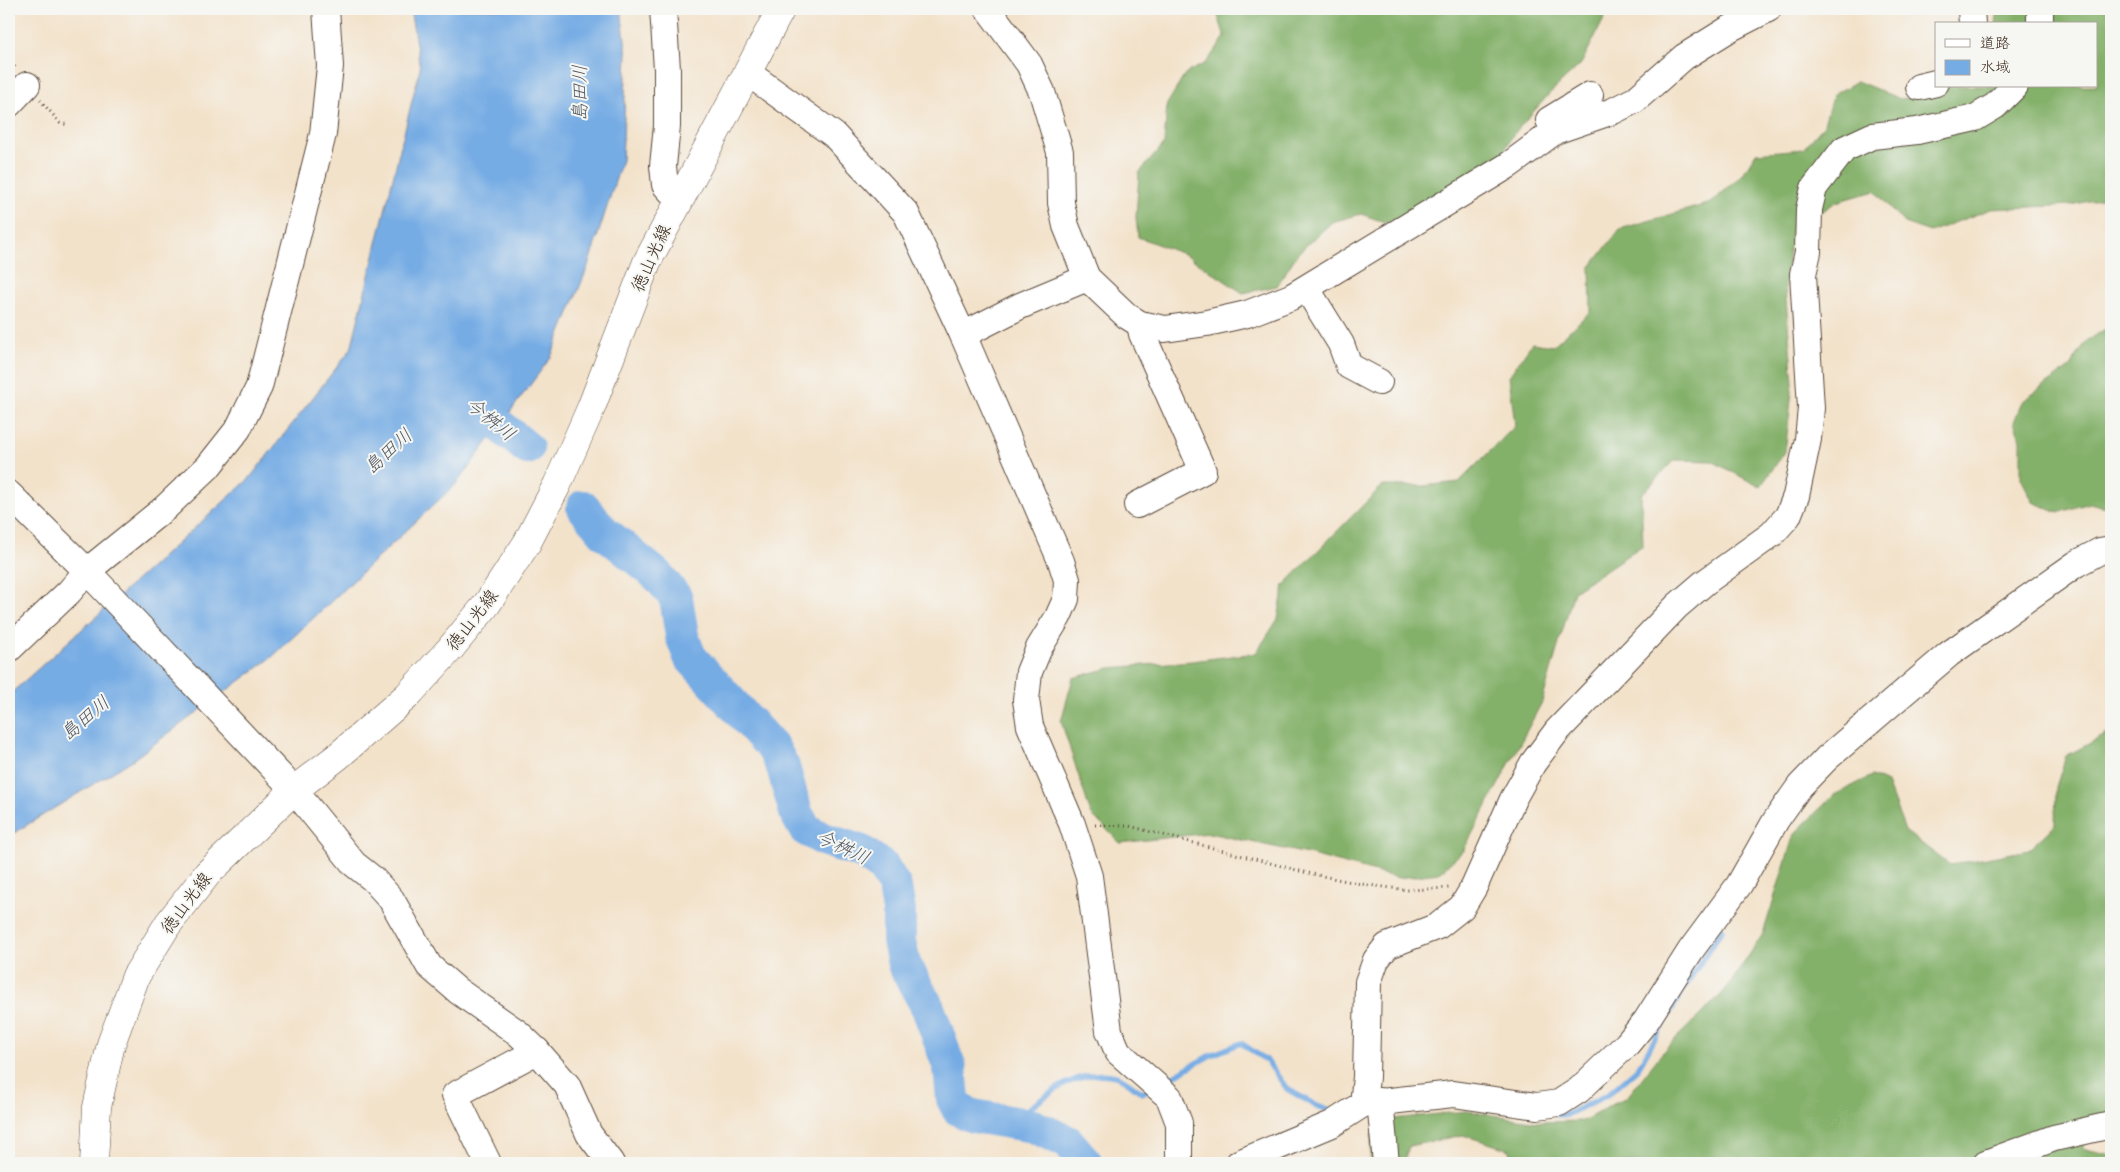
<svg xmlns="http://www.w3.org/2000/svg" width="2120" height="1172" viewBox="0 0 2120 1172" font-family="Itim,'Klee One',sans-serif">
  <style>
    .forest { fill: #84b16a; stroke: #606e44 }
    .water { fill: #76ace4; stroke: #586b81 }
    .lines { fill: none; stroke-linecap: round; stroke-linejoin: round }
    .stream { stroke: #76ace4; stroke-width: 5.5 }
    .river { stroke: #76ace4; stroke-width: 34 }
    .minor-casing { stroke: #574638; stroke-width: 28 }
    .major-casing { stroke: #574638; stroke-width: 29 }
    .path { stroke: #574638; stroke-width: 3; stroke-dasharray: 1 4; stroke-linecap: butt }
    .minor { stroke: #fff; stroke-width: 26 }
    .major { stroke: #fff; stroke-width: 28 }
    .labels { text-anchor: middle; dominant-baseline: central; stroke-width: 4; stroke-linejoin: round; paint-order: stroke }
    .street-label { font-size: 18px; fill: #3b2a1e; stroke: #f6f6f2 }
    .water-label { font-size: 19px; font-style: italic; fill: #505863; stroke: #f6f6f2 }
  </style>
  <rect width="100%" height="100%" fill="#f6f6f2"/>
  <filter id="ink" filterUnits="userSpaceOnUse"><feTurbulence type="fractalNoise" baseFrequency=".02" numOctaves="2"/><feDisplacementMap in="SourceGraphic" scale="10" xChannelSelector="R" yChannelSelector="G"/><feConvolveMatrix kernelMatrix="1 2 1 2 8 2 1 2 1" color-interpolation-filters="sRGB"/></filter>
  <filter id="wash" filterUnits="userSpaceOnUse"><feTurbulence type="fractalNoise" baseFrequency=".0096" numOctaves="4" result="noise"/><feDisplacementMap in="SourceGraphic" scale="20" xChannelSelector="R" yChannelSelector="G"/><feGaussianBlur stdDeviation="1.12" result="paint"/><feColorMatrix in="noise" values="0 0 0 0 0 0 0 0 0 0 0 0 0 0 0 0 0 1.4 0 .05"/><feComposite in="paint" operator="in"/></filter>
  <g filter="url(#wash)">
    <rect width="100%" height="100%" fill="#f3e2ca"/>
    <g class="forest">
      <path d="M1219,9H1612L1608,11L1581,64L1550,93L1512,136L1498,163L1425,206L1387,223L1361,214L1332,222L1298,253L1277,286L1243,293L1186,255L1138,237L1136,217L1139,173L1164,144L1167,104L1186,73L1206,63L1225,37L1218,16Z"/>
      <path d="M1998,9H2111V196L2072,205L1991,209L1930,232L1904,223L1875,191L1836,202L1791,231L1785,287L1793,383L1785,452L1760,487L1712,461L1674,460L1641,495L1643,545L1574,591L1542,702L1463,851L1439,873L1398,878L1312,855L1209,833L1120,843L1091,814L1061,721L1073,678L1110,668L1192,661L1256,653L1278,619L1284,585L1382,486H1424L1459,482L1515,426L1509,376L1532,343L1553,346L1591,311L1590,268L1620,229L1711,203L1743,174L1756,153L1803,149L1823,127L1833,95L1857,81L1900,99L1943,91L1950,86H2096V24H1996Z"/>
      <path d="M2111,325V508L2089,503L2058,513L2033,502L2021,478V440L2014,422L2022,402L2071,366L2086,342Z"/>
      <path d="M2111,732V1115L2085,1123L2083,1148L2111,1155V1163H1512L1510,1150L1463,1135L1409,1146L1404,1163H1379L1370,1159L1372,1133L1393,1119L1466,1111L1538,1122L1583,1121L1628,1096L1666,1048L1726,990L1763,934L1794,834L1834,795L1872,776L1887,783L1905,831L1950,865L2028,850L2055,825L2056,787L2066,756Z"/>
    </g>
    <path class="water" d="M410,9H621L627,55L622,160L587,269L551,357L457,483L271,658L131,761L9,836V695L249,479L351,349L420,68Z"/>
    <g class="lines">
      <g class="stream">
        <path d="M1163,1082L1209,1056L1241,1043L1267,1061L1287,1089L1315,1105L1333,1112"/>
        <path d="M1557,1115H1566L1607,1095L1638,1068L1683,990L1722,929"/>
        <path d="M1010,1124C1039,1101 1076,1066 1116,1076C1125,1078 1135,1088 1142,1093L1150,1089"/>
      </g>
      <g class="river">
        <path d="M464,396L527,448"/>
        <path d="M583,507L604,532L658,576L676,598L682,636L690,657L773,748L783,767L796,813L805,829L823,839L862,852L883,867L895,887L899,911V941L904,964L928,1008L950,1068L953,1099L958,1109L973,1116L1033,1126L1068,1142L1086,1163"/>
      </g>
    </g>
  </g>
  <g filter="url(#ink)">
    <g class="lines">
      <g class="minor-casing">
        <g id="minor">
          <path d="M663,9L667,69V126L663,166L665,185L678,199"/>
          <path d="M988,9L1029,64L1042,92L1060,152L1061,203L1066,226L1087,278L1127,316L1140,324L1165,329L1207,323L1247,314L1291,297L1509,165L1555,131L1613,111L1635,100L1684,57L1729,29L1768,9"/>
          <path d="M1971,9L1972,24"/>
          <path d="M2040,9V24"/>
          <path d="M748,73L834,135L906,213L963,335L1061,561L1067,580L1066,599L1058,617L1039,648L1029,672L1026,700L1030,726L1072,824L1089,876L1109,1031L1118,1052L1169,1097L1179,1123V1163"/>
          <path d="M1919,87L1936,83"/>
          <path d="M9,104L27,85"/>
          <path d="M1549,120L1590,95"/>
          <path d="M1307,289L1341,344L1349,366L1379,382"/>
          <path d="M963,335L1020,306L1087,278"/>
          <path d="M9,494L87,571L294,790L354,864L373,879L391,899L429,966L458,991L518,1033L537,1051L567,1085L589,1134L611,1163"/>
          <path d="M1137,505L1203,471L1142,334L1140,324"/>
          <path d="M9,649L69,592L87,571L165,508L208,467L238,429L259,387L323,134L330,66L326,9"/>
          <path d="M1380,1101L1386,1163"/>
          <path d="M1363,1104L1366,1077L1368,982L1376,960L1387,946L1438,926L1462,907L1474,887L1513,799L1533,763L1557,731L1677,606L1704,583L1772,534L1788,516L1796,496L1808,439L1811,408L1803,274L1808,252L1809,209L1814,188L1844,149L1872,136L1917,131L1975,118L1995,106L2015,86"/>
          <path d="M488,1163L455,1095L537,1051"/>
          <path d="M1239,1163L1332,1124L1363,1104L1453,1094L1537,1106L1559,1103L1579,1090L1627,1044L1646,1021L1691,950L1739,885L1776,820L1800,786L1827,758L1949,654L2076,564L2100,551L2111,549"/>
          <path d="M1986,1163L2054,1138L2111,1125"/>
        </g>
      </g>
      <g class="major-casing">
        <path id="major" d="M94,1163L97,1107L111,1044L136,976L168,924L208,873L294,790L337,757L407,696L450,649L487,604L527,543L557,485L591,408L647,262L781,9"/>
      </g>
      <g class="path">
        <path d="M9,58L15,67"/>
        <path d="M40,100L60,123L69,125"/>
        <path d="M1095,825L1129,826L1308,873L1361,884L1407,890L1449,888"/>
      </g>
      <use href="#minor" class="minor"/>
      <use href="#major" class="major"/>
    </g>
  </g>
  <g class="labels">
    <g class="street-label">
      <text transform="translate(651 258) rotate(-66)">徳山光線</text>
      <text transform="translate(472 620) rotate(-52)">徳山光線</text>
      <text transform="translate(186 903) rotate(-53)">徳山光線</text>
    </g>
    <g class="water-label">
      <text transform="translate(579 93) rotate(-90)">島田川</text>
      <text transform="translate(491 419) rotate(39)">今桝川</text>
      <text transform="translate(388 451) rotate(-42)">島田川</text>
      <text transform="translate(85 718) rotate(-40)">島田川</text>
      <text transform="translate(843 847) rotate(25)">今桝川</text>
    </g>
  </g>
  <rect width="2120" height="1172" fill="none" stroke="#f6f6f2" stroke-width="30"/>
  <rect x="1935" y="22" width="162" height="65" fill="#f6f6f2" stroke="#aba49d"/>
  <rect x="1945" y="39" width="25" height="8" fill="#ffffff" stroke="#aba49d"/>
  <text x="1980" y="48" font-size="15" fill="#3b2a1e">道路</text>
  <rect x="1945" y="60" width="25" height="15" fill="#76ace4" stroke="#aba49d"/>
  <text x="1980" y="72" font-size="15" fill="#3b2a1e">水域</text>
</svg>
